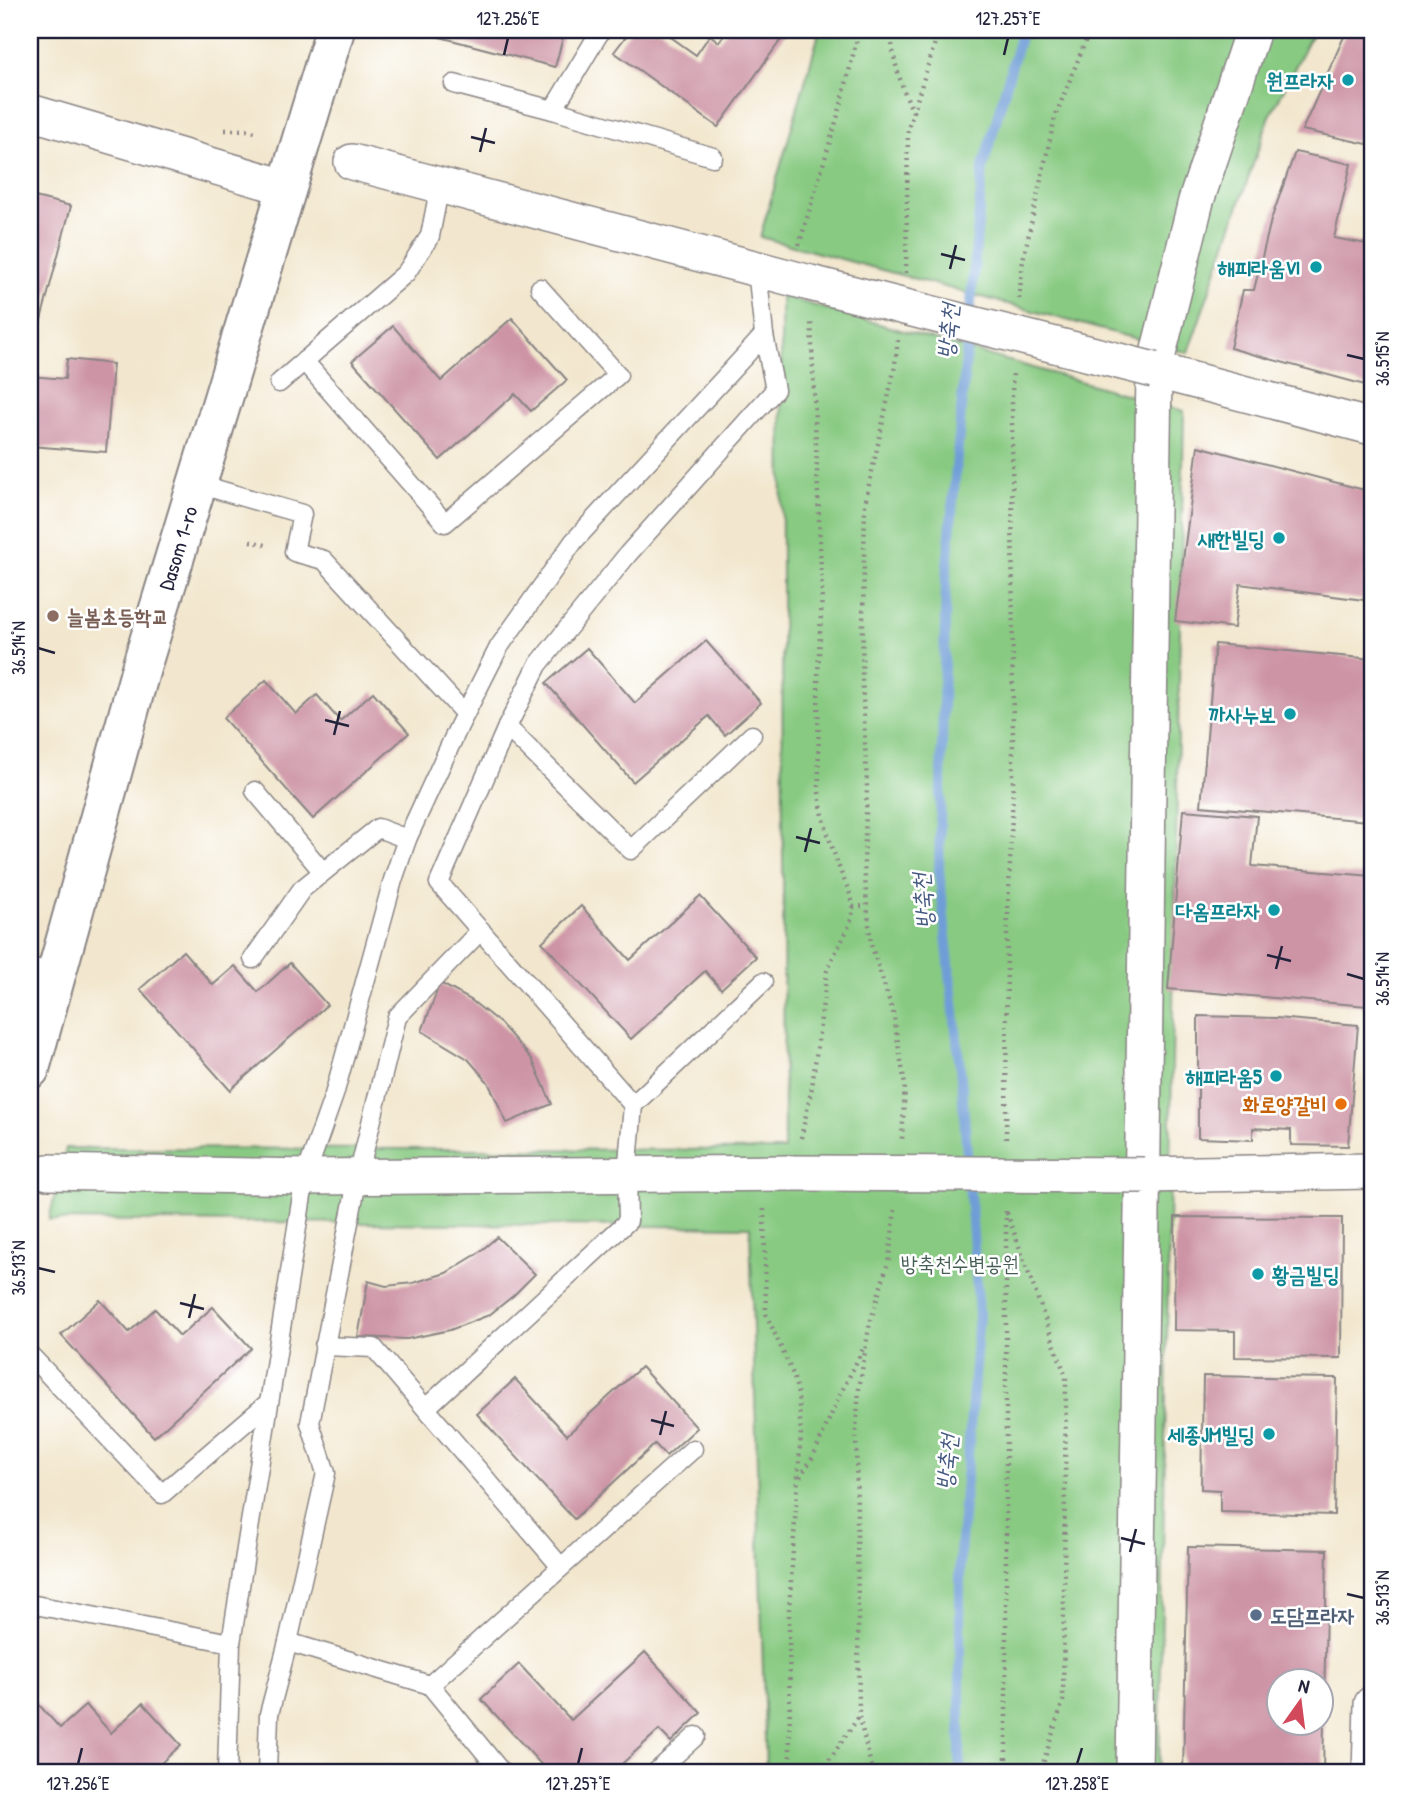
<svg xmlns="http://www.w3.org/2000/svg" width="1402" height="1803" viewBox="0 0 1402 1803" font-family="'Patrick Hand','Poor Story',sans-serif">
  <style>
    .green { fill: #88ca82; stroke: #55765e; stroke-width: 2 }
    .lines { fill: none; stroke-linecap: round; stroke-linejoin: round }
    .stream { stroke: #6f9dd7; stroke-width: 10 }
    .building { fill: #cd94a6 }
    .lane-casing { stroke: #8a8484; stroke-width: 21 }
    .street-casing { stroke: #8a8484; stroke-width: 38 }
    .secondary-casing { stroke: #8a8484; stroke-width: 42 }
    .path { stroke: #8a8484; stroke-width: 4.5; stroke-dasharray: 2 5; stroke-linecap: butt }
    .lane { stroke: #fff; stroke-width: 18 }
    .street { stroke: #fff; stroke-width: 35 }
    .secondary { stroke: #fff; stroke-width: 38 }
    .street-bridge-casing { stroke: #8a8484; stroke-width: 38; stroke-linecap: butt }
    .street-bridge { stroke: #fff; stroke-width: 35 }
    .ticks { fill: none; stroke: #22223b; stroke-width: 2.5 }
    .culture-dot { fill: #0f9aa8; stroke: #fff; stroke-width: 2.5 }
    .education-dot { fill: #8d6e63; stroke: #fff; stroke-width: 2.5 }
    .food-dot { fill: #e8710a; stroke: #fff; stroke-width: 2.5 }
    .service-dot { fill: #5c6f8a; stroke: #fff; stroke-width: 2.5 }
    .labels { text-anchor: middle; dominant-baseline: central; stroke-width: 5; stroke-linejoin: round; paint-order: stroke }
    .culture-label { font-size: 21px; font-weight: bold; fill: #0d838f; stroke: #fff; text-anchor: end }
    .street-label { font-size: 21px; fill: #22223b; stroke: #fff }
    .education-label { font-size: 21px; font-weight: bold; fill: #785e54; stroke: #fff; text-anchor: start }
    .food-label { font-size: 21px; font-weight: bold; fill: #c56008; stroke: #fff; text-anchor: end }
    .park-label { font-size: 21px; fill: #465d54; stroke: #fff }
    .service-label { font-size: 21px; font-weight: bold; fill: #4e5e75; stroke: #fff; text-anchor: start }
    .water-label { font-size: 23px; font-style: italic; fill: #455981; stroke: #fff }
    .neatline { fill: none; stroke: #22223b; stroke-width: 2.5 }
    .ticks-label { font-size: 18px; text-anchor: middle; fill: #22223b }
  </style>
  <rect width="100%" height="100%" fill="#fff"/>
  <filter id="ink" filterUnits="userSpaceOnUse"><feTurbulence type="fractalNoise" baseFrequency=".0143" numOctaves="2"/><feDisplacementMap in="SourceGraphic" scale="14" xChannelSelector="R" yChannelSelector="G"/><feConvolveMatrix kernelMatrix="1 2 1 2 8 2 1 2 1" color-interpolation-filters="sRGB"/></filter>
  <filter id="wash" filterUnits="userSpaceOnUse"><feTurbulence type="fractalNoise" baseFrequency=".00686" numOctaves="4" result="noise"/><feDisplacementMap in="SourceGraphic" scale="28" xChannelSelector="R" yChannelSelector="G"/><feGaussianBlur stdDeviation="1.57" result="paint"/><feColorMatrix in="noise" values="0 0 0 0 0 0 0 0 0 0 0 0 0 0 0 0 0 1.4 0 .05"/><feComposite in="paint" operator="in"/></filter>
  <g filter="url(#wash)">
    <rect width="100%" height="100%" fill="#f2e7ce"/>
    <g class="green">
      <path d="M820,30H1314L1269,118L1188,353L760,237Z"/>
      <path d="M781,296L1184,411L1159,1773H766L750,1227L49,1220L66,1148L784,1150Z"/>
    </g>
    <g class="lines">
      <path class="stream" d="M960,1773V1554L979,1315L962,1087L939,870L946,579L983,167L1022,30"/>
    </g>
    <g id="blocks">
      <g class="building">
        <path d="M413,30H565L555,67Z"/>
        <path d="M631,30H661L696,55L710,35L719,42L728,30H788L718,127L614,52Z"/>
        <path d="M1347,30H1372V145L1302,130Z"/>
        <path d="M1295,152L1351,164L1334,238L1372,245V387L1230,348L1243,290H1254L1271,220Z"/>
        <path d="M35,197L71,206L37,335L30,333V214Z"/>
        <path d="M512,318L567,380L531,411L515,394L440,460L352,361L393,326L441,381Z"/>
        <path d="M67,359L113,364L106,452L30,446V376L65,379Z"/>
        <path d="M1198,446L1372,492V601L1240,584L1234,628L1175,621Z"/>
        <path d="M706,641L761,703L725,735L709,716L633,782L546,683L587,648L635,703Z"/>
        <path d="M1215,644L1372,659V769L1368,821L1201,806Z"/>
        <path d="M266,680L296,714L317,695L340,721L373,692L409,733L313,819L223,718Z"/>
        <path d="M1183,810L1257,816L1252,866L1372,876V944L1367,1006L1168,989Z"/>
        <path d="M700,896L756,957L721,989L705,971L631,1039L542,942L581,906L630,960Z"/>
        <path d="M183,951L213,985L235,966L258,992L290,963L327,1005L230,1090L140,989Z"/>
        <path d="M440,983L471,1000L501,1024L532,1059L552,1104L507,1123L488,1082L468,1059L422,1031Z"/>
        <path d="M1198,1016L1276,1018L1358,1025L1348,1146L1291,1145V1130L1253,1128V1140L1198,1138Z"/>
        <path d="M1175,1217L1342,1218L1341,1358L1235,1357V1331L1174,1330Z"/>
        <path d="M497,1237L535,1274L513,1296L489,1315L450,1330L407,1339L358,1337L368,1281L386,1286L413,1283L446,1273L477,1254Z"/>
        <path d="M100,1300L129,1332L155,1309L180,1336L213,1307L251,1348L154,1437L61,1335Z"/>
        <path d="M641,1367L697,1428L666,1456L655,1444L574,1519L477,1414L515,1379L567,1435Z"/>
        <path d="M1203,1376L1337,1378L1334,1515L1220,1512V1490L1201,1489Z"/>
        <path d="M1188,1547L1327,1550L1324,1711H1322V1680H1280V1722H1324L1323,1773H1183Z"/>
        <path d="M645,1652L701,1713L671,1742L659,1730L612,1773H549L481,1699L519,1664L571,1720Z"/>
        <path d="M30,1695L60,1728L86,1705L111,1733L143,1703L181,1745L150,1773H30Z"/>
      </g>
    </g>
  </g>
  <g filter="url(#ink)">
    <use href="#blocks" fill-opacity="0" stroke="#8a8484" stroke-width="2"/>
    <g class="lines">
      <g class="lane-casing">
        <g id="lane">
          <path d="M454,84L553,110L713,157"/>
          <path d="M553,110L601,30"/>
          <path d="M304,361L445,523L618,375L540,288"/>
          <path d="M279,383L406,273L430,236L440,185"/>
          <path d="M198,484L302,514L294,552L324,560L465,714"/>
          <path d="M507,727L631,850L752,735"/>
          <path d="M255,791L323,872"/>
          <path d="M253,959L302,889L378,828L407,839"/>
          <path d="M30,967L56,974"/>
          <path d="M763,982L633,1105L439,883L507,727L538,665L628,554L775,390L764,335"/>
          <path d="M324,1346L374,1348L561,1567"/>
          <path d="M30,1355L162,1494L268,1403"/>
          <path d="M426,1408L628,1221L627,1174L633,1105"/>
          <path d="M30,1604L231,1643"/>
          <path d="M288,1642L430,1685"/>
          <path d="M227,1773L231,1643L305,1177L334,1095L393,880L407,839L459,726L499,647L574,541L764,335L757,269"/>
          <path d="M267,1773L269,1714L288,1642L326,1473L310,1423L358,1176L397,1017L481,930"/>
          <path d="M502,1773L430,1685L693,1449"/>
          <path d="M655,1773L696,1736"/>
        </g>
      </g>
      <g class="street-casing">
        <g id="street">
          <path d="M30,112L288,188"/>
          <path d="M352,162L810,283"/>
          <path d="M1154,370L1372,427"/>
          <path d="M48,1172L305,1177L793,1173"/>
          <path d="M1144,1175L1372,1171"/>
          <path d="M1134,1773L1154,370L1196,201L1253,30"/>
          <path d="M1370,1773L1372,1704"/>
        </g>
      </g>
      <g class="secondary-casing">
        <path id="secondary" d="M30,1069L141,668L335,30"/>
      </g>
      <g class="path">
        <path d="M891,30C892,60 901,85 913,112"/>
        <path d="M225,130H247L259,133"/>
        <path d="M799,245L841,105L859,30"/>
        <path d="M906,273L908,129L939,30"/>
        <path d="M1019,299L1023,260L1055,117L1090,30"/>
        <path d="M898,340L894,371L865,503L862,676L867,787L864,863L867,906L871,944L893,1012L905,1085L902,1139"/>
        <path d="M250,541L270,546"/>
        <path d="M853,907L867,906"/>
        <path d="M801,1138L812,1087L827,971C834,951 853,928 853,906C852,895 844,881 840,870C831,845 822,819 819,792L818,675L822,594L811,320"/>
        <path d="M1006,1139L1007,935L1013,791L1012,392L1013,371"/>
        <path d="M764,1209L766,1314L793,1374L798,1394L801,1433L789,1610L790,1773"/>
        <path d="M1007,1213L1066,1377L1063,1701L1040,1773"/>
        <path d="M800,1477L813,1457L837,1401L864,1347"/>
        <path d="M824,1773L829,1760L858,1718"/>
        <path d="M873,1773L859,1717L856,1430L859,1389L869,1327L889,1259L895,1210"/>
        <path d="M1006,1773V1211"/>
      </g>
      <use href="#lane" class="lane"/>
      <use href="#street" class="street"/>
      <use href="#secondary" class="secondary"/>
      <g class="street-bridge-casing">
        <g id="street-bridge">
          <path d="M810,283L1154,370"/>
          <path d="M793,1173L1144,1175"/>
        </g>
      </g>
      <use href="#street-bridge" class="street-bridge"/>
    </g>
  </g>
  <path class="ticks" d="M504,55L508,38M1004,55L1008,38M471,137L495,143M480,152L486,128M941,254L965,260M950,269L956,245M1347,355L1364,359M38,648L55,653M325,720L349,726M334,735L340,711M796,837L820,843M805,852L811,828M1267,955L1291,961M1276,969L1282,946M1347,974L1364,979M38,1268L55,1272M180,1303L204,1309M189,1318L195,1294M651,1420L674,1426M660,1435L666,1411M1121,1538L1145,1544M1130,1552L1136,1529M1347,1594L1364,1598M78,1764L82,1748M578,1764L582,1748M1077,1764L1082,1748"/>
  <g class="culture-dot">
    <circle cx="1348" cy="80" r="7"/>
    <circle cx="1316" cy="267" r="7"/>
    <circle cx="1279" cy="538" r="7"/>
    <circle cx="1290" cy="714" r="7"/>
    <circle cx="1274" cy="910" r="7"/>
    <circle cx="1276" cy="1076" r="7"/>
    <circle cx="1258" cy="1274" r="7"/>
    <circle cx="1269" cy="1434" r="7"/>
  </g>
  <circle class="education-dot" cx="53" cy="616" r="7"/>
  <circle class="food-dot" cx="1341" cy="1104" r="7"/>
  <circle class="service-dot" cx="1256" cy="1615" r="7"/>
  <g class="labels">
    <g class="culture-label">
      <text x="1334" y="80">원프라자</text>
      <text x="1302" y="267">해피라움Ⅵ</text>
      <text x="1265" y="538">새한빌딩</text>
      <text x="1276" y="714">까사누보</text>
      <text x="1260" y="910">다옴프라자</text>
      <text x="1262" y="1076">해피라움5</text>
      <text x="1272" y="1274" text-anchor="start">황금빌딩</text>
      <text x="1255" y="1434">세종JM빌딩</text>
    </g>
    <g class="street-label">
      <text transform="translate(178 548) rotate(-73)">Dasom 1-ro</text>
    </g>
    <g class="education-label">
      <text x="67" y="616">늘봄초등학교</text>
    </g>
    <g class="food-label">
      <text x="1327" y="1104">화로양갈비</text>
    </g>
    <g class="park-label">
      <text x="960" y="1263">방축천수변공원</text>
    </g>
    <g class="service-label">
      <text x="1270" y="1615">도담프라자</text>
    </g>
    <g class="water-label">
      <text transform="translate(947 331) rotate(-85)">방축천</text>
      <text transform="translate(922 901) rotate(-95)">방축천</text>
      <text transform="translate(946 1462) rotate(-85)">방축천</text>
    </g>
  </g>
  <rect width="1402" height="1803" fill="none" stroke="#fff" stroke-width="77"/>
  <g transform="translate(1300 1702) rotate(14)"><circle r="33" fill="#ffffff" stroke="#a7a7b1" stroke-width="2"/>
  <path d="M0-5L12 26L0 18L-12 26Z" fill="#d1495b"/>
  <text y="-10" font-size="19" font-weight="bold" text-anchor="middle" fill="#22223b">N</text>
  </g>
  <rect x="38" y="38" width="1326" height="1726" class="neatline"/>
  <g class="ticks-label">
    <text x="508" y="25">127.256°E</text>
    <text x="1008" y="25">127.257°E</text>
    <text transform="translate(1383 359) rotate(-90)" y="6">36.515°N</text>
    <text transform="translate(19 648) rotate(-90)" y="6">36.514°N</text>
    <text transform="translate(1383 979) rotate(-90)" y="6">36.514°N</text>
    <text transform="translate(19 1268) rotate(-90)" y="6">36.513°N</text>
    <text transform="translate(1383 1598) rotate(-90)" y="6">36.513°N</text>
    <text x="78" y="1790">127.256°E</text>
    <text x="578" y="1790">127.257°E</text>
    <text x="1077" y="1790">127.258°E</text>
  </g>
</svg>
